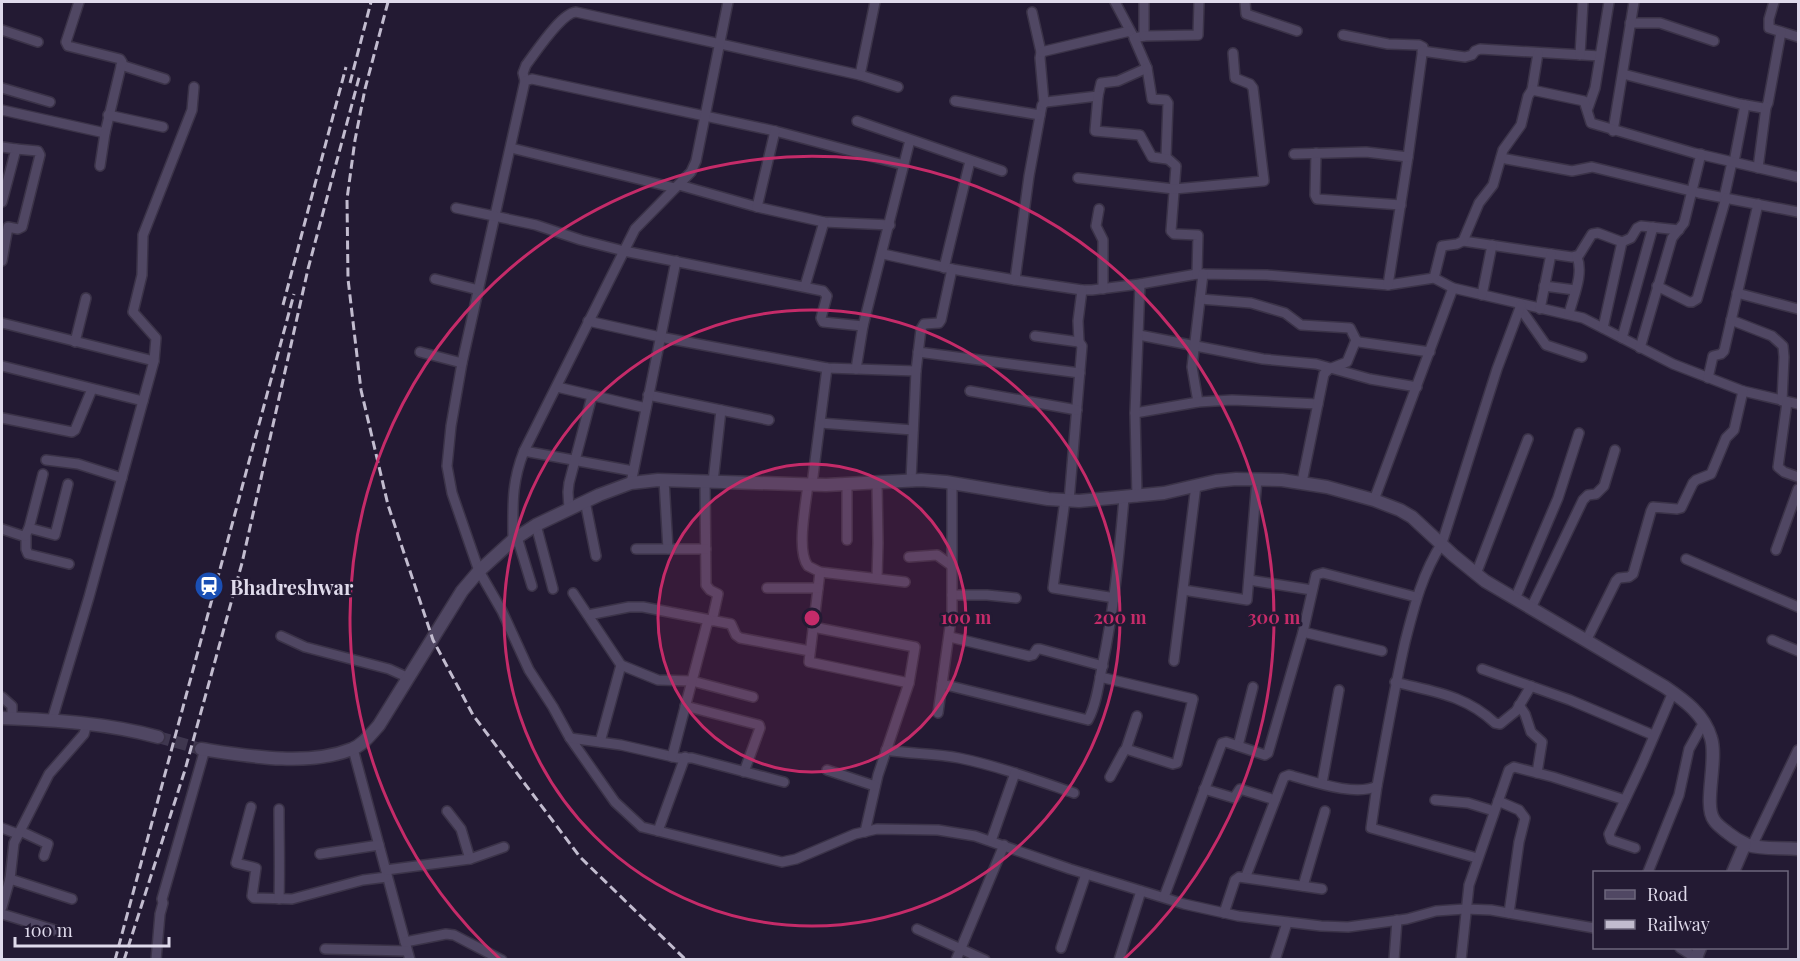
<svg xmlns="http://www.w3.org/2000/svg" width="1800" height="961" viewBox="0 0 1800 961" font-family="'Playfair Display',serif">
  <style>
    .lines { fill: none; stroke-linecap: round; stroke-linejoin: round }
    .tertiary-tunnel { stroke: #3f374f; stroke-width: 12; stroke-dasharray: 12 6; stroke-linecap: butt }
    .minor-casing { stroke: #3b3348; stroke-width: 12 }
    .tertiary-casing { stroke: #3b3348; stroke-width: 15 }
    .minor { stroke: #504763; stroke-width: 9 }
    .tertiary { stroke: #504763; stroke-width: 12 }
    .rail { stroke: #c2bccf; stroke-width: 3; stroke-dasharray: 9 4.5; stroke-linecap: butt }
    .ring { fill: none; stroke: #c52b69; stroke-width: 3 }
    .labels { text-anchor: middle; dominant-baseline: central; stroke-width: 5; stroke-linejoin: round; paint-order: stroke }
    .poi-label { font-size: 20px; font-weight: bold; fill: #dfdaeb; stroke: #231a33; text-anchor: start }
    .centre { fill: #c52b69; stroke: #231a33; stroke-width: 3 }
    .ring-label { font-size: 18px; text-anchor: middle; font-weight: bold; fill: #c52b69; stroke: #231a33; stroke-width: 5; stroke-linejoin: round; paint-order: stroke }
  </style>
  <rect width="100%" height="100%" fill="#231a33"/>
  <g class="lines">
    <path class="tertiary-tunnel" d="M158,737L201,749"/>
    <g class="minor-casing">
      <g id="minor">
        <path d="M1115,2L1132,34"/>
        <path d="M1144,2V36L1134,38L1147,68L1118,81L1101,83L1098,96L1046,102L1042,105L1029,176L1015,280L1082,290H1092L1140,284L1197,274L1267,275L1388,285L1434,278L1453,288L1583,318L1673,364L1743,391L1798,404"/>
        <path d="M1245,2L1246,14L1297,31"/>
        <path d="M1774,2L1769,19V28L1798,37"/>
        <path d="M1032,12L1041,52L1040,58L1044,103"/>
        <path d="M1630,23H1660L1714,41"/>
        <path d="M2,30L38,42"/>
        <path d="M1343,35L1388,44L1419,45L1423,47L1408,157L1388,285"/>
        <path d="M1144,36L1198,35L1199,2"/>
        <path d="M1422,51L1465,57L1472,55L1475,51L1480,49L1600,56"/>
        <path d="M1041,52L1130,31"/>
        <path d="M1580,55L1583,2"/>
        <path d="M121,65L165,79"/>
        <path d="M1147,68L1152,99L1166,100L1168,103L1166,157L1176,166L1171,231L1174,234L1198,235L1197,274"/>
        <path d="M1623,74L1740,104L1763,108L1766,107L1768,103L1781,32"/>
        <path d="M860,75L875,2"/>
        <path d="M525,81L523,73L526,65C536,52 561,13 576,12L860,75L898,87"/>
        <path d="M2,88L50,102"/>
        <path d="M1532,90L1538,53"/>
        <path d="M1098,96L1095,131L1140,135L1152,157L1167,159"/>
        <path d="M955,101L1040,115"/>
        <path d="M1588,108L1595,88L1609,2"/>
        <path d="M2,110L105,133L122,62L120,59L68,46L66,42L79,2"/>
        <path d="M108,115L163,127"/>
        <path d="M857,121L1002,171"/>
        <path d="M1613,131L1634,2"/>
        <path d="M2,147L16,149L2,202"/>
        <path d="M511,148L675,188"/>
        <path d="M1316,153L1315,195L1317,199L1401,205"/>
        <path d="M1294,154L1366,152L1408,157"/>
        <path d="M1501,158L1572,171L1592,167L1699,193L1798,212"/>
        <path d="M1734,162L1745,105"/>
        <path d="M904,165L775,131L532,79L525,81L462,363L451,426L447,466L452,493L479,571L502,611L529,670L553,707L570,738L615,802L642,827L782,862L796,859L855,834L877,829L938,830L975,836L1070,869L1184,904L1238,916L1321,926L1348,927L1407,919L1436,911L1465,909L1491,910L1594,928"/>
        <path d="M100,166L105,133"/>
        <path d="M1758,168L1766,107"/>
        <path d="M1078,178L1174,189L1264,181L1253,88L1250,84L1235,78L1233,53"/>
        <path d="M679,185L757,207L824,222L890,225"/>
        <path d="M1724,198L1732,162"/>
        <path d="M757,207L775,131"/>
        <path d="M456,208L536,225L581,240L624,251L823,291L827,296L821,318L823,322L863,326"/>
        <path d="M1099,209L1096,226L1103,240V289"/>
        <path d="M1463,241L1572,257L1579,255L1592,234L1598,233L1622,242"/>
        <path d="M883,254L952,269L1015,280"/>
        <path d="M2,261L8,227L18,229L22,227L40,155L38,151L16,149"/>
        <path d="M944,268L970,161"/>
        <path d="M1434,278L1442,246L1457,244L1463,241L1479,203L1493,185L1503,150L1521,125L1528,96L1532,90L1584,101L1591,123L1694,153L1798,177"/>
        <path d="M435,279L479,290"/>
        <path d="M805,286L824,222"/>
        <path d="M1544,286L1575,290"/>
        <path d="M1657,286L1689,302H1692L1697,299L1726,198"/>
        <path d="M1737,293L1798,309"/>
        <path d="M1482,295L1492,245"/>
        <path d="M1200,299L1251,303L1285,313L1301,325L1350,328L1356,340L1359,342L1430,352"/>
        <path d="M1520,308L1546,345L1582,357"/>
        <path d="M1540,309L1551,254"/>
        <path d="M1569,314C1573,297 1584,274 1577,257"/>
        <path d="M1731,320L1772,336L1783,346L1784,357L1782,401"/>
        <path d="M588,321L660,337L827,368L916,371"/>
        <path d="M2,323L154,361"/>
        <path d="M1603,328L1622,242L1631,238L1637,228L1641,226L1679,230"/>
        <path d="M1139,335L1263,359L1316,364L1370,379L1417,387"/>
        <path d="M1035,336L1079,342L1082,346L1069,501"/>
        <path d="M1622,338L1653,227"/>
        <path d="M75,342L86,298"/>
        <path d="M1079,342L1078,321L1082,290"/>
        <path d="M1640,348L1672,238L1684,223L1701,154"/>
        <path d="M420,352L462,363"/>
        <path d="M918,352L1080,373"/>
        <path d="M2,366L143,401"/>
        <path d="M856,369L863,326L910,140"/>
        <path d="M1708,378L1713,356L1721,354L1724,351L1758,204"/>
        <path d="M557,387L646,408"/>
        <path d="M970,391L1077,410"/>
        <path d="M648,395L769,420"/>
        <path d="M1198,402L1192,367L1203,274"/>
        <path d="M1787,402L1778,467L1784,472L1798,477"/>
        <path d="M1135,413L1198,402L1232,400L1318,404"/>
        <path d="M2,418L72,432L75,430L92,389"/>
        <path d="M820,423L913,430"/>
        <path d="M524,451L633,471"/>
        <path d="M46,460L78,464L122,478"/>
        <path d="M664,480L668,549"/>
        <path d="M911,480L916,371L921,329L924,324L939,323L941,320L952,269"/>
        <path d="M705,482L706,585L710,590L718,594L712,621"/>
        <path d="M713,482L721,410"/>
        <path d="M877,482L878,543L877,578"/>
        <path d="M1302,482L1324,374L1329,369L1347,362L1356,340"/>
        <path d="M631,483L676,261"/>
        <path d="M808,484C806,504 796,551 808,566L820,572L905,582"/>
        <path d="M812,484L827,368"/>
        <path d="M1137,497L1135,413L1140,284"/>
        <path d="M1065,500L1053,588L1115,598"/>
        <path d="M1374,500L1453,288"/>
        <path d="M585,501L596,556"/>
        <path d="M569,509L568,492L569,483L592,396"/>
        <path d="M536,525L553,589"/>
        <path d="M29,528L43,474"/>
        <path d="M2,529L26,537V549L28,554L69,564"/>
        <path d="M25,536L29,528L55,535L68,484"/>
        <path d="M517,537L532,586"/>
        <path d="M513,540C513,506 511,484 524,451L635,229L691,172L696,161L728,2"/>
        <path d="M847,540V484"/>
        <path d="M636,549H706"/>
        <path d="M1776,550L1798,489"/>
        <path d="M909,557L937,555L951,565"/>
        <path d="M1686,559L1798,607"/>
        <path d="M820,572L809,662L909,683"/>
        <path d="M1476,574L1528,439"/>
        <path d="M1249,580L1312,590"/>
        <path d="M767,588H818"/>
        <path d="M1183,590L1247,600L1257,479"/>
        <path d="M573,593L621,665L600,742"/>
        <path d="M952,595H987L1016,598"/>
        <path d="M1515,599L1558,498L1579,433"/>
        <path d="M1531,608L1583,500L1588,495L1596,494L1604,486L1615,450"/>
        <path d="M588,615L629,607H643L731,624L736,635L740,638L810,651"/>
        <path d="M813,627L915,647L909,683L878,775L865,832"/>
        <path d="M1303,632L1382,651"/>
        <path d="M281,636L305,647L389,669L409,678"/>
        <path d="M950,637L1029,656L1033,655L1037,649H1040L1103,666"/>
        <path d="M1772,640L1798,651"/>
        <path d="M1586,641L1616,581L1619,578L1629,577L1633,574L1651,511L1653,507L1677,509L1681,508L1693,483L1696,480L1711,474L1726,438L1734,430L1743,391"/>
        <path d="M1174,661L1196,485"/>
        <path d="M621,665L658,680L692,681L753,697"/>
        <path d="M1482,669L1570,700L1653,735"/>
        <path d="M1100,677L1193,699L1177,763L1173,764L1126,749L1124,751L1110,777"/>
        <path d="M1395,682C1434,692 1465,695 1495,723L1500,724L1516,711L1531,686"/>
        <path d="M942,684L1088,720C1096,705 1099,684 1102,667C1114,611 1119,555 1124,498"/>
        <path d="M2,697L12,706V719"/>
        <path d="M1519,705L1525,714L1531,732L1542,742L1537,773"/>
        <path d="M685,706L759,725L760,728L744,772"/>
        <path d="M938,713L952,612V483"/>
        <path d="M52,720L89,597L154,361L156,338L133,312L142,275L143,235L192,110L194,87"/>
        <path d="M570,738L621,745L678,758H692L784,782"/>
        <path d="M1238,746L1253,687"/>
        <path d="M353,749L410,960"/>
        <path d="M1126,749L1137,716"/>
        <path d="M886,750C910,754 935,753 959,758C998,766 1036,780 1074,793"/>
        <path d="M672,757L708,620"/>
        <path d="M827,770L875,786"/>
        <path d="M1322,783L1339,690"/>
        <path d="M1377,786L1371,828L1477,858"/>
        <path d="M1204,789L1234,798L1240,789L1275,800"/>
        <path d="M1435,800L1468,803L1494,811"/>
        <path d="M1498,801L1519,810L1525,818L1519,842L1509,913"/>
        <path d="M251,807L236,863L256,868L252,896L254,898L292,899L363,880L387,877"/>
        <path d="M447,811L461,829L470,859"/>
        <path d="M2,828L18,834"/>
        <path d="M20,831L48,844L44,856"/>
        <path d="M658,831L685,757"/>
        <path d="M991,841L1015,773"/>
        <path d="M1752,846L1798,750"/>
        <path d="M1635,848L1611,840L1609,834L1642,764L1673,692"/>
        <path d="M320,854L379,845"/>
        <path d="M386,870L470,859L504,847"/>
        <path d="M1648,872L1679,795L1689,749L1704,722"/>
        <path d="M1246,876L1284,777L1289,775C1312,781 1355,797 1377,786C1386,738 1394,690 1405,642C1414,607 1422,574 1442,543L1497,369L1521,305"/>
        <path d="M10,879L72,899"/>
        <path d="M1303,886L1325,811"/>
        <path d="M1164,897L1222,743L1226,742L1265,755L1268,753L1303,632L1316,575L1323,573L1416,597"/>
        <path d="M279,899C280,869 279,839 279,809"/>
        <path d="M2,907L10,879L14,843L49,774L84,734L87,723"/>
        <path d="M1224,913L1235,880L1239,877L1322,889"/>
        <path d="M2,914L58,931"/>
        <path d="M917,929L985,960"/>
        <path d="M405,942L446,934L454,935L502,960"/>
        <path d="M1061,948L1086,874"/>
        <path d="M1680,948L1699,960"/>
        <path d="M325,949L407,951"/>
        <path d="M156,960L160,914L163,903L162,899L205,749"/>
        <path d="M956,960L1004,845"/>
        <path d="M1119,960L1141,891"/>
        <path d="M1275,960L1287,923"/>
        <path d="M1394,960L1397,920"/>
        <path d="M1461,960L1469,885L1509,770L1514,767L1553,777L1625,800"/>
      </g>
    </g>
    <g class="tertiary-casing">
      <g id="tertiary">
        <path d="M2,718C54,720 107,723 158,737"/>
        <path d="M201,749C247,756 307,767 352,749C363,745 372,733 379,725L462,591L479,571L513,540L536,525L599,495L631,483L658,480L826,485L921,480L946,482L1048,499L1079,501L1164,493L1216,481L1236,479L1282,480L1327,487L1374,500L1400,510L1412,517L1453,555L1485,581L1665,687C1684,700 1704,714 1711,738C1718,760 1703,805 1714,820C1717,825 1723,829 1728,833C1733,837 1741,842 1748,845C1763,850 1783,847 1798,849"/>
        <path d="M1733,872L1745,844"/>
        <path d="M1695,960L1700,948"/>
      </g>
    </g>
    <use href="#minor" class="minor"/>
    <use href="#tertiary" class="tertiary"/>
    <g class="rail">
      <path d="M388,2L365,89L355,140L347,199L348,279L361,390L388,505L433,640L473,715L580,857L686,960"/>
      <path d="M350,83L371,2"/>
      <path d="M283,305L346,67"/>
      <path d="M115,960L294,294"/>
      <path d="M124,960L185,770L242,563L308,269L360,74"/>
    </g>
  </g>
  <circle cx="812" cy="618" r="154" fill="#c52b69" fill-opacity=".12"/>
  <g class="ring">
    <circle cx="812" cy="618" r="154"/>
    <circle cx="812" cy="618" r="308"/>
    <path d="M500 959A462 462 0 1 1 1124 959"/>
  </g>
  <defs>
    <g id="station-disc" transform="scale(1.5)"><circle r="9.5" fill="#1a4fb4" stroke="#231a33"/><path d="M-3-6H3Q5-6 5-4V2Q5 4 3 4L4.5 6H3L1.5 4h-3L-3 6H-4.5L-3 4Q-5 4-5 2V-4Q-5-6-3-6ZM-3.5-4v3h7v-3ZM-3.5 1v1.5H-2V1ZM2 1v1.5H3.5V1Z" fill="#fff"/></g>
  </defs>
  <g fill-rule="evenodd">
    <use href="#station-disc" x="209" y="586"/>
  </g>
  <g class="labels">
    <g class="poi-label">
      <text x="230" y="586">Bhadreshwar</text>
    </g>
  </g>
  <circle cx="812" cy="618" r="9" class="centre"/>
  <g class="ring-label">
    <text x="966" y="624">100 m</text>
    <text x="1120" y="624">200 m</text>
    <text x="1274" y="624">300 m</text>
  </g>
  <rect width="1800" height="961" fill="none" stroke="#dfdaeb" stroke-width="6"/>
  <rect x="1593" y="871" width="195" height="78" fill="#231a33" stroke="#6e677d" stroke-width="1.5"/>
  <rect x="1605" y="890" width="30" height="9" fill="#504763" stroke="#6e677d" stroke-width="1.5"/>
  <text x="1647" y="901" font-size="18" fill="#dfdaeb">Road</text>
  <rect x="1605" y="920" width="30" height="9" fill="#c2bccf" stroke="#6e677d" stroke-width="1.5"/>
  <text x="1647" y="931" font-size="18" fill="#dfdaeb">Railway</text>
  <path d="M15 937v9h154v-9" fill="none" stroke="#dfdaeb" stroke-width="3"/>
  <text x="24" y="937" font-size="18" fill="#dfdaeb" stroke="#231a33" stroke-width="4.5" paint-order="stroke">100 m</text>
</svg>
